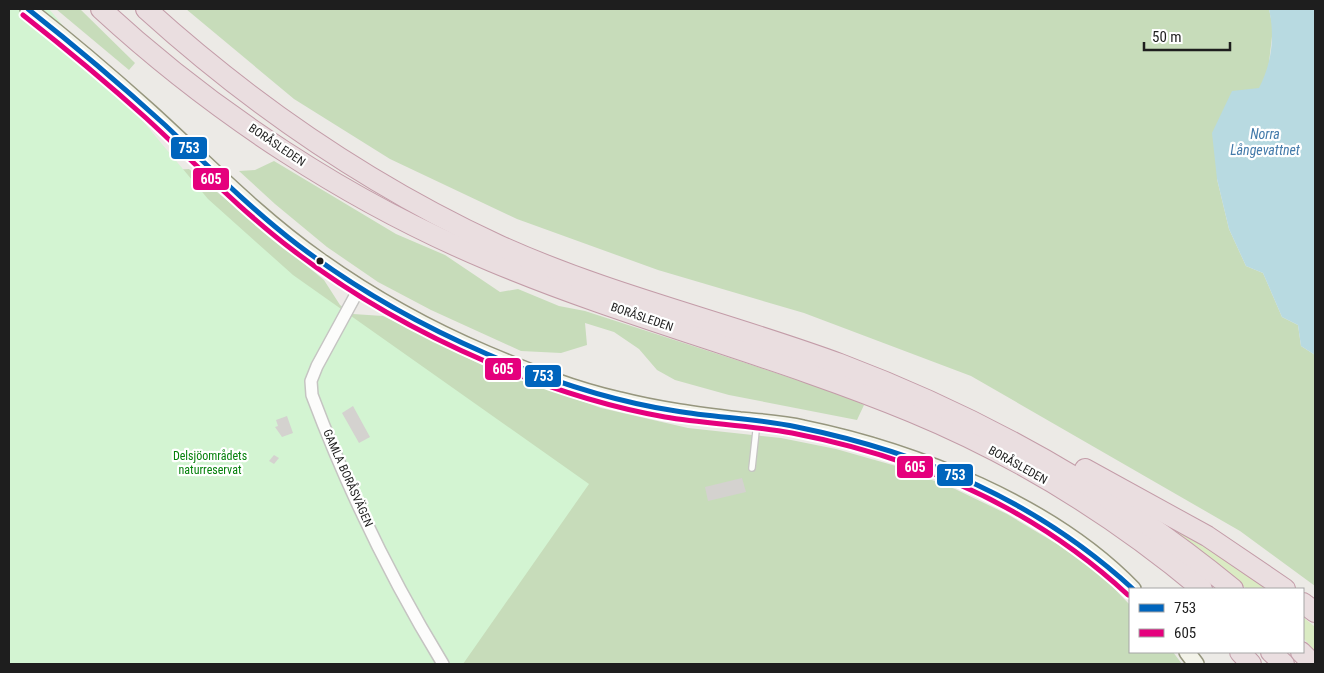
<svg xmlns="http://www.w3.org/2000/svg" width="1324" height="673" viewBox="0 0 1324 673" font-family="'Roboto Condensed',sans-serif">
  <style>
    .grass { fill: #daebc3 }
    .forest { fill: #c7dcba }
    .park { fill: #d3f4d2 }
    .water { fill: #b8dae1 }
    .building { fill: #d4d2cf }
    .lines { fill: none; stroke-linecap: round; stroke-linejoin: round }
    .lane-casing { stroke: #c5c4c2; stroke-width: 8 }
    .street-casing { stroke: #c5c4c2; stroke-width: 14 }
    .secondary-casing { stroke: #96967e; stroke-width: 18 }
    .highway-casing { stroke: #c39ca8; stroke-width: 22 }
    .lane { stroke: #fcfcfb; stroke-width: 5.5 }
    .street { stroke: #fcfcfb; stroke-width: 11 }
    .secondary { stroke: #f3f3e9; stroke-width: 15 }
    .highway { stroke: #eadee0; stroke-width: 20 }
    .bus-1-casing { stroke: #fff; stroke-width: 9 }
    .bus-2-casing { stroke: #fff; stroke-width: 9 }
    .bus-1 { stroke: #0065bd; stroke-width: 5 }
    .bus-2 { stroke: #e5007d; stroke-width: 5 }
    .bus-dot { fill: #1e1e1e; stroke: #fff; stroke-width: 2 }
    .labels { text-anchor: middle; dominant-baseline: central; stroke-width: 4.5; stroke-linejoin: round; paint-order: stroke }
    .street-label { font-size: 12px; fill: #1e1e1e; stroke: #fff }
    .park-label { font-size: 12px; fill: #06810c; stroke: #fff }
    .water-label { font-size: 14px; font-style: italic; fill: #437aaa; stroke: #fff }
    .line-badge { stroke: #fff; stroke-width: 2 }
    .badge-label { font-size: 14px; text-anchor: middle; font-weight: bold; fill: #fff }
  </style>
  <rect width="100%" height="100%" fill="#eceae6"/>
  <g class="grass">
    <path d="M1155,514L1243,571L1267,589H1247L1160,521Z"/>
    <path d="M1303,617L1315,627V651L1303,638Z"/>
  </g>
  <g class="forest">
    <path d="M56,9H80L135,63L129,70Z"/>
    <path d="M186,9H1269L1273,28L1268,71L1217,179L1229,229L1246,266L1263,273L1282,317L1298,325L1301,346L1315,355V586L1240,531L971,376L804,313L658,270L517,219L390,159L294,99Z"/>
    <path d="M9,18L172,170L189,169L324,280L340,305L353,314L383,316L482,365L601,408L688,428L781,438L836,449L896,466L955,489L1007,514L1057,544L1104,578L1130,605V652H1173L1182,664H9Z"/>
    <path d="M274,161L396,234L445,255L500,292L518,289L559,306L585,311L770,371L848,397L864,405L857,420L729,395L675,380L657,370L639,349L614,332L585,323L587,345L561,353L521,351L431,310L378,282L327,247L275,204L239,171L255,170Z"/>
  </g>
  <path class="park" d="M9,9H49L208,199L293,275L589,484L463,664H9Z"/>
  <path class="water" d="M1269,9H1315V355L1301,346L1298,325L1282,317L1263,273L1246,266L1229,229L1217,179L1212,133L1232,91L1259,88C1272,63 1275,36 1269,9Z"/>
  <g class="building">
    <path d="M353,406L370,437L359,443L342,413Z"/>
    <path d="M287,416L293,433L282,437L275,427L278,426L276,420Z"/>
    <path d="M274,455L279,458L274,464L269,461Z"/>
    <path d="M742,478L746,492L708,501L705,487Z"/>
  </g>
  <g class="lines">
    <g class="lane-casing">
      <path id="lane" d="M752,468L757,422"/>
    </g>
    <g class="street-casing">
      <path id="street" d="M360,287L317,366L311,381L312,395C347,488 391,579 443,664"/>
    </g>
    <g class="secondary-casing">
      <g id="secondary">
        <path d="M28,9C70,42 111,77 150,112C206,163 258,217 319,260C371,297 428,329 487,354C530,372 574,390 620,400C659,410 699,415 740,420C761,422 783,423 803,428C915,451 1052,505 1133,589"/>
        <path d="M1187,652L1196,664"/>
      </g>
    </g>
    <g class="highway-casing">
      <g id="highway">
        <path d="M101,9C214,113 349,202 491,261C629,319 774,355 912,412C1016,455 1116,517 1202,589"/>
        <path d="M146,9C251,104 369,185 498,245C608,295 726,322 840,364C983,418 1115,492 1233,589"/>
        <path d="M1085,469L1207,536L1285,589"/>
        <path d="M1303,603L1315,612"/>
        <path d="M1240,652L1251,664"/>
        <path d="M1271,652L1284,664"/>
        <path d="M1301,652L1313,664"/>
      </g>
    </g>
    <use href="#lane" class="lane"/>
    <use href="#street" class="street"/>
    <use href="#secondary" class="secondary"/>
    <use href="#highway" class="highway"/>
    <g class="bus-1-casing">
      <path id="bus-1" d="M28,9C75,46 121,85 165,125C208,166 251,209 298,245C356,289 420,325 487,354C548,380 610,401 676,411C716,418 757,418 797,427C924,453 1037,501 1133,589"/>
    </g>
    <g class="bus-2-casing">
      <path id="bus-2" d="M23,15C65,48 106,82 146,118C195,163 241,211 294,251C353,296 419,333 487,362C545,387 603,406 665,417C707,424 750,425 792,433C917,457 1034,508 1128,595"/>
    </g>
    <use href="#bus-1" class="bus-1"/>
    <use href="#bus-2" class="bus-2"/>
  </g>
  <circle class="bus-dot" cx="320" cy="261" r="4.5"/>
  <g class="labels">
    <g class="street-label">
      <text transform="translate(277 145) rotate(34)">BORÅSLEDEN</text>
      <text transform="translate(642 317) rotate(19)">BORÅSLEDEN</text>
      <text transform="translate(1018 465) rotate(29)">BORÅSLEDEN</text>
      <text transform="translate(348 478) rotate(66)">GAMLA BORÅSVÄGEN</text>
    </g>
    <g class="park-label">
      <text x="210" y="456">Delsjöområdets<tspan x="210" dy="14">naturreservat</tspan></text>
    </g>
    <g class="water-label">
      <text x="1265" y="134">Norra<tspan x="1265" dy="16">Långevattnet</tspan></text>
    </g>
  </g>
  <g class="line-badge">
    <rect x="170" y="136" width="38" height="24" rx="5" fill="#0065bd"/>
    <rect x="192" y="167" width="38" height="24" rx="5" fill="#e5007d"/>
    <rect x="484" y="357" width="38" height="24" rx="5" fill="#e5007d"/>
    <rect x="524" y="364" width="38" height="24" rx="5" fill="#0065bd"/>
    <rect x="896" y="455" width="38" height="24" rx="5" fill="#e5007d"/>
    <rect x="936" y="463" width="38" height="24" rx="5" fill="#0065bd"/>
  </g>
  <g class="badge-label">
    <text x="189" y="153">753</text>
    <text x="211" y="184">605</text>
    <text x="503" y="374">605</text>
    <text x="543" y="381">753</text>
    <text x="915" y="472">605</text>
    <text x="955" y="480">753</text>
  </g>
  <rect width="1324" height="673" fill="none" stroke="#1e1e1e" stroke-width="20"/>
  <rect x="1129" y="588" width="175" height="65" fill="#ffffff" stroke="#a5a5a5"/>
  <rect x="1139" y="604" width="25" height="8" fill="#0065bd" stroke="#a5a5a5"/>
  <text x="1174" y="613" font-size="15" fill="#1e1e1e">753</text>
  <rect x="1139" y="629" width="25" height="8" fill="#e5007d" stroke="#a5a5a5"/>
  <text x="1174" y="638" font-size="15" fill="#1e1e1e">605</text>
  <path d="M1144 42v8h86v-8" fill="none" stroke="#1e1e1e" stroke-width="2.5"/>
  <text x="1152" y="42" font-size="15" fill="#1e1e1e" stroke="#ffffff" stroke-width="4" paint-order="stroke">50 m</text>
</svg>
